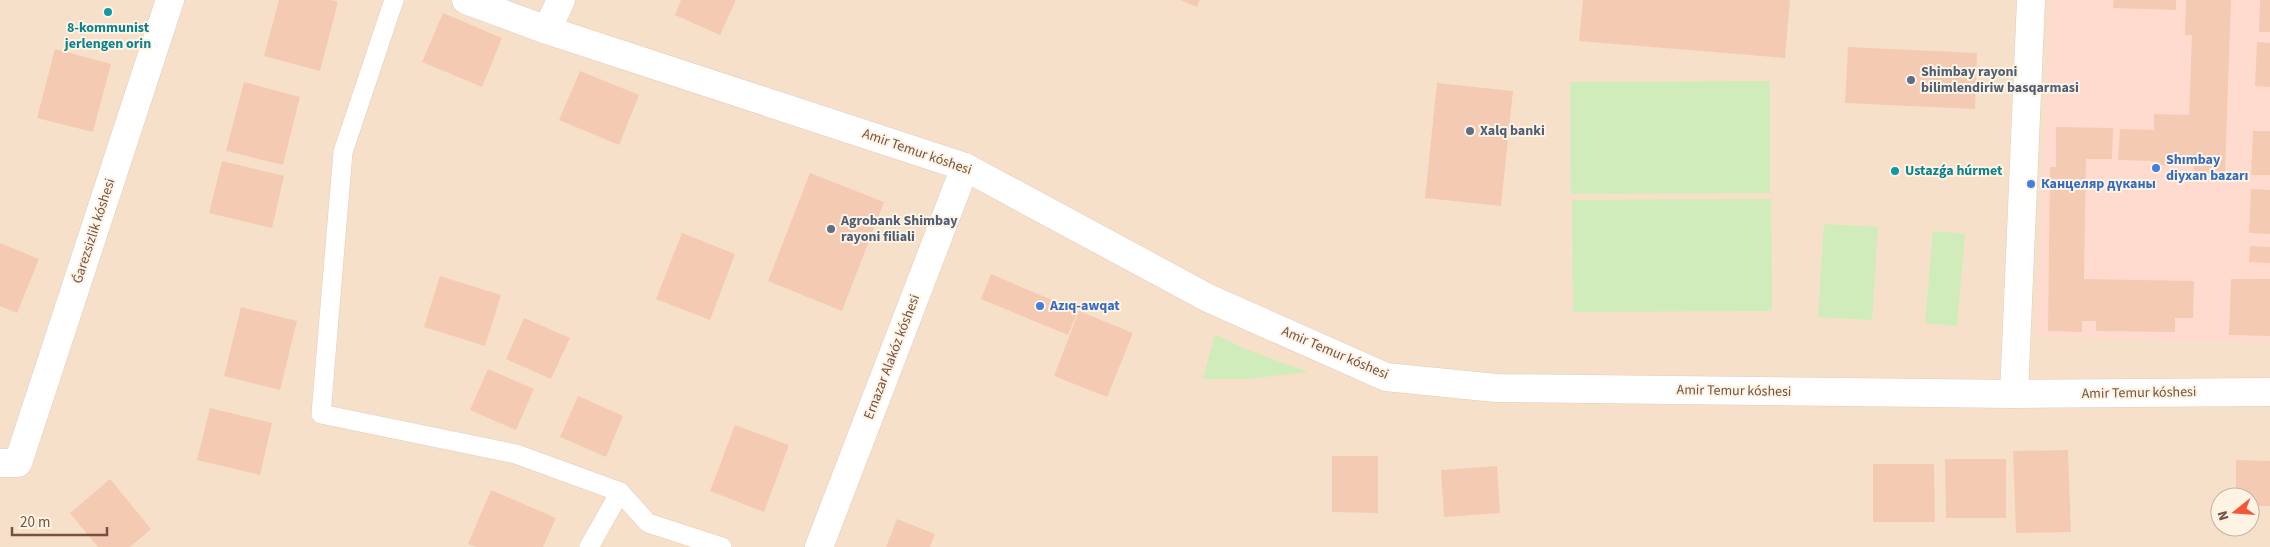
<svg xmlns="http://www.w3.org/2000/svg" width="2270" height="547" viewBox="0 0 2270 547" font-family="'Source Sans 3',sans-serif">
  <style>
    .residential { fill: #f6e0ca; fill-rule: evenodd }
    .commercial { fill: #ffdbcf }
    .green { fill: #d0ecba }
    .building { fill: #f5cab2 }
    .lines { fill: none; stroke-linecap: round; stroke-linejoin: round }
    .lane-casing { stroke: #e4ccbb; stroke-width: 20 }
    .street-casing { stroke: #e4ccbb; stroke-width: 29 }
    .lane { stroke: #fff; stroke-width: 19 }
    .street { stroke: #fff; stroke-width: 28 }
    .culture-dot { fill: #0f9aa8; stroke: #fff3e4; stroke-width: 2 }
    .service-dot { fill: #5c6f8a; stroke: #fff3e4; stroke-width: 2 }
    .shop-dot { fill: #3f7fe0; stroke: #fff3e4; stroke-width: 2 }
    .labels { text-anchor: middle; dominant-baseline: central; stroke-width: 4; stroke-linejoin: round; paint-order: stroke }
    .culture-label { font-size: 14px; font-weight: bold; fill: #0d838f; stroke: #fff3e4 }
    .service-label { font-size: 14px; font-weight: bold; fill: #4e5e75; stroke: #fff3e4; text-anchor: start }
    .street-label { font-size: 14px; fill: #745344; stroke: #fff3e4 }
    .shop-label { font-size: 14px; font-weight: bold; fill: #366cbe; stroke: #fff3e4; text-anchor: start }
  </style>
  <rect width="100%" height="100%" fill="#feefdc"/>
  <path class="residential" d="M0,0H2270V547H0ZM2220,497H2250V527H2220Z"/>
  <path class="commercial" d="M2050,0H2270V343L2036,336Z"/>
  <g class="green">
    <path d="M1770,81V193L1571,194L1570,82Z"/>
    <path d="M1771,199L1772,311L1573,312L1572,200Z"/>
    <path d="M1824,224L1878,227L1872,320L1818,317Z"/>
    <path d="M1933,231L1965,234L1957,326L1925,323Z"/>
    <path d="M1215,334L1245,349L1308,372L1245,379H1203Z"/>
  </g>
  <g class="building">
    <path d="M279,0H331L338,2L320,71L264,56Z"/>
    <path d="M681,0H736L720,35L675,15Z"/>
    <path d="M1180,0H1200L1197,7Z"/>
    <path d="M1583,0H1790L1785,58L1579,41Z"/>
    <path d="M2114,0H2176V10L2113,8Z"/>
    <path d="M2186,0H2231L2225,174L2194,173V166L2153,165L2154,161L2118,160L2120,129L2154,130V114L2189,115L2192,35H2185Z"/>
    <path d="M2260,0H2270V32H2259Z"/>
    <path d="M443,13L502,38L482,87L422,62Z"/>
    <path d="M2257,42L2270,43V87L2255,86Z"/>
    <path d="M1848,47L1977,53L1975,109L1845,103Z"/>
    <path d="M55,49L111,64L93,132L37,118Z"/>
    <path d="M580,71L639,95L619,145L559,120Z"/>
    <path d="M244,82L300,97L283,165L226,151Z"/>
    <path d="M1437,83L1513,91L1501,206L1425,198Z"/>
    <path d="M2056,127L2113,128L2112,159H2086L2084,279L2194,281L2193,318H2175V332L2096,331V321H2082V332L2048,331L2050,167H2056Z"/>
    <path d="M2253,131H2270V175H2251Z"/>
    <path d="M222,161L284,176L272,228L209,213Z"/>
    <path d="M810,173L884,202L842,311L768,281Z"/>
    <path d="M2251,189L2270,190V234L2249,233Z"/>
    <path d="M682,233L735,254L710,320L656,299Z"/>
    <path d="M0,243L39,259L17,313L0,306Z"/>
    <path d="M2250,246L2270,247V263L2249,262Z"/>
    <path d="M991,274L1078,311L1068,335L981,299Z"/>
    <path d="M440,276L501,295L485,346L424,327Z"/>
    <path d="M2231,279H2270V336L2229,335Z"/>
    <path d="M241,307L297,321L280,390L224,376Z"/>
    <path d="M1079,311L1133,333L1107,397L1054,376Z"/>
    <path d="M524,318L570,338L551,379L506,359Z"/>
    <path d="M488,369L534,389L516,430L470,410Z"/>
    <path d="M578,396L623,416L606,457L560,437Z"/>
    <path d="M210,408L272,423L260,475L197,460Z"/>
    <path d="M735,425L789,445L764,512L710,491Z"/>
    <path d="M2068,450L2071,532L2016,533L2013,451Z"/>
    <path d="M1332,456H1378V513L1332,512Z"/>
    <path d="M1945,459H2006V518H1946Z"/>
    <path d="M2236,460L2270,461V506H2250V497H2236Z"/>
    <path d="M1873,464H1934L1935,522H1873Z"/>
    <path d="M1497,466L1500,513L1444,517L1441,470Z"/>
    <path d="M110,479L151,529L130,547H98L70,513Z"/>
    <path d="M491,490L556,518L543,547H476L468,544Z"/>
    <path d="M897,519L935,534L930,547H886Z"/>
  </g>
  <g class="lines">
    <g class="lane-casing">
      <g id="lane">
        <path d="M394,0L343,152L321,414L516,454L620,492L648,523L722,547"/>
        <path d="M589,547L620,492"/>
      </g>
    </g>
    <g class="street-casing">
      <g id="street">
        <path d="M466,0L547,30L965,167L1208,298L1386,377L1496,388L2014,394L2270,392"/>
        <path d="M547,30L561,0"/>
        <path d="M2014,394L2031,0"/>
        <path d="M0,463H18L170,0"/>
        <path d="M819,547L965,167"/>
      </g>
    </g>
    <use href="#lane" class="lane"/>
    <use href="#street" class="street"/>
  </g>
  <g class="culture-dot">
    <circle cx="108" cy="12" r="5"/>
    <circle cx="1895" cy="171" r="5"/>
  </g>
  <g class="service-dot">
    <circle cx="1911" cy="80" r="5"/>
    <circle cx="1470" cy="131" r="5"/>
    <circle cx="831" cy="229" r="5"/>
  </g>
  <g class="shop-dot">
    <circle cx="2156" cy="168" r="5"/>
    <circle cx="2031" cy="184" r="5"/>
    <circle cx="1040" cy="306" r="5"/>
  </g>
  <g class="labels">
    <g class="culture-label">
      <text x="108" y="28">8-kommunist<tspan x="108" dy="16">jerlengen orin</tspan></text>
      <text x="1905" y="171" text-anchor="start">Ustazǵa húrmet</text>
    </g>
    <g class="service-label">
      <text x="1921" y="72">Shimbay rayoni<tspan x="1921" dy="16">bilimlendiriw basqarmasi</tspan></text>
      <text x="1480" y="131">Xalq banki</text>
      <text x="841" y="221">Agrobank Shimbay<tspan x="841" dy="16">rayoni filiali</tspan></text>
    </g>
    <g class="street-label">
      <text transform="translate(917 152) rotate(19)">Amir Temur kóshesi</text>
      <text transform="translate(94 231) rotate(-72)">Ǵarezsizlik kóshesi</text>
      <text transform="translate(1335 353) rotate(23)">Amir Temur kóshesi</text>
      <text transform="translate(892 357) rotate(-69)">Ernazar Alakóz kóshesi</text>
      <text transform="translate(1734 391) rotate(1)">Amir Temur kóshesi</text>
      <text transform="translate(2139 393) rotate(-1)">Amir Temur kóshesi</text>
    </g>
    <g class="shop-label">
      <text x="2166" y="160">Shımbay<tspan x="2166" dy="16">diyxan bazarı</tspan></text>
      <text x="2041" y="184">Канцеляр дүканы</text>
      <text x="1050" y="306">Azıq-awqat</text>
    </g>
  </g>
  <g transform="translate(2235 512) rotate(253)"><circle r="24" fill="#fff3e4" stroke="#c7b3a4"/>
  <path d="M0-4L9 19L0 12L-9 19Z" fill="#f35836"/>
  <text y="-8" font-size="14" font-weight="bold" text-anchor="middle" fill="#745344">N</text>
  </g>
  <path d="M12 527v8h95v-8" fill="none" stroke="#745344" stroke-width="2.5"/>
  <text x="20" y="527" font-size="15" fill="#745344" stroke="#fff3e4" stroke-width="4" paint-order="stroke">20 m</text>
</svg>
